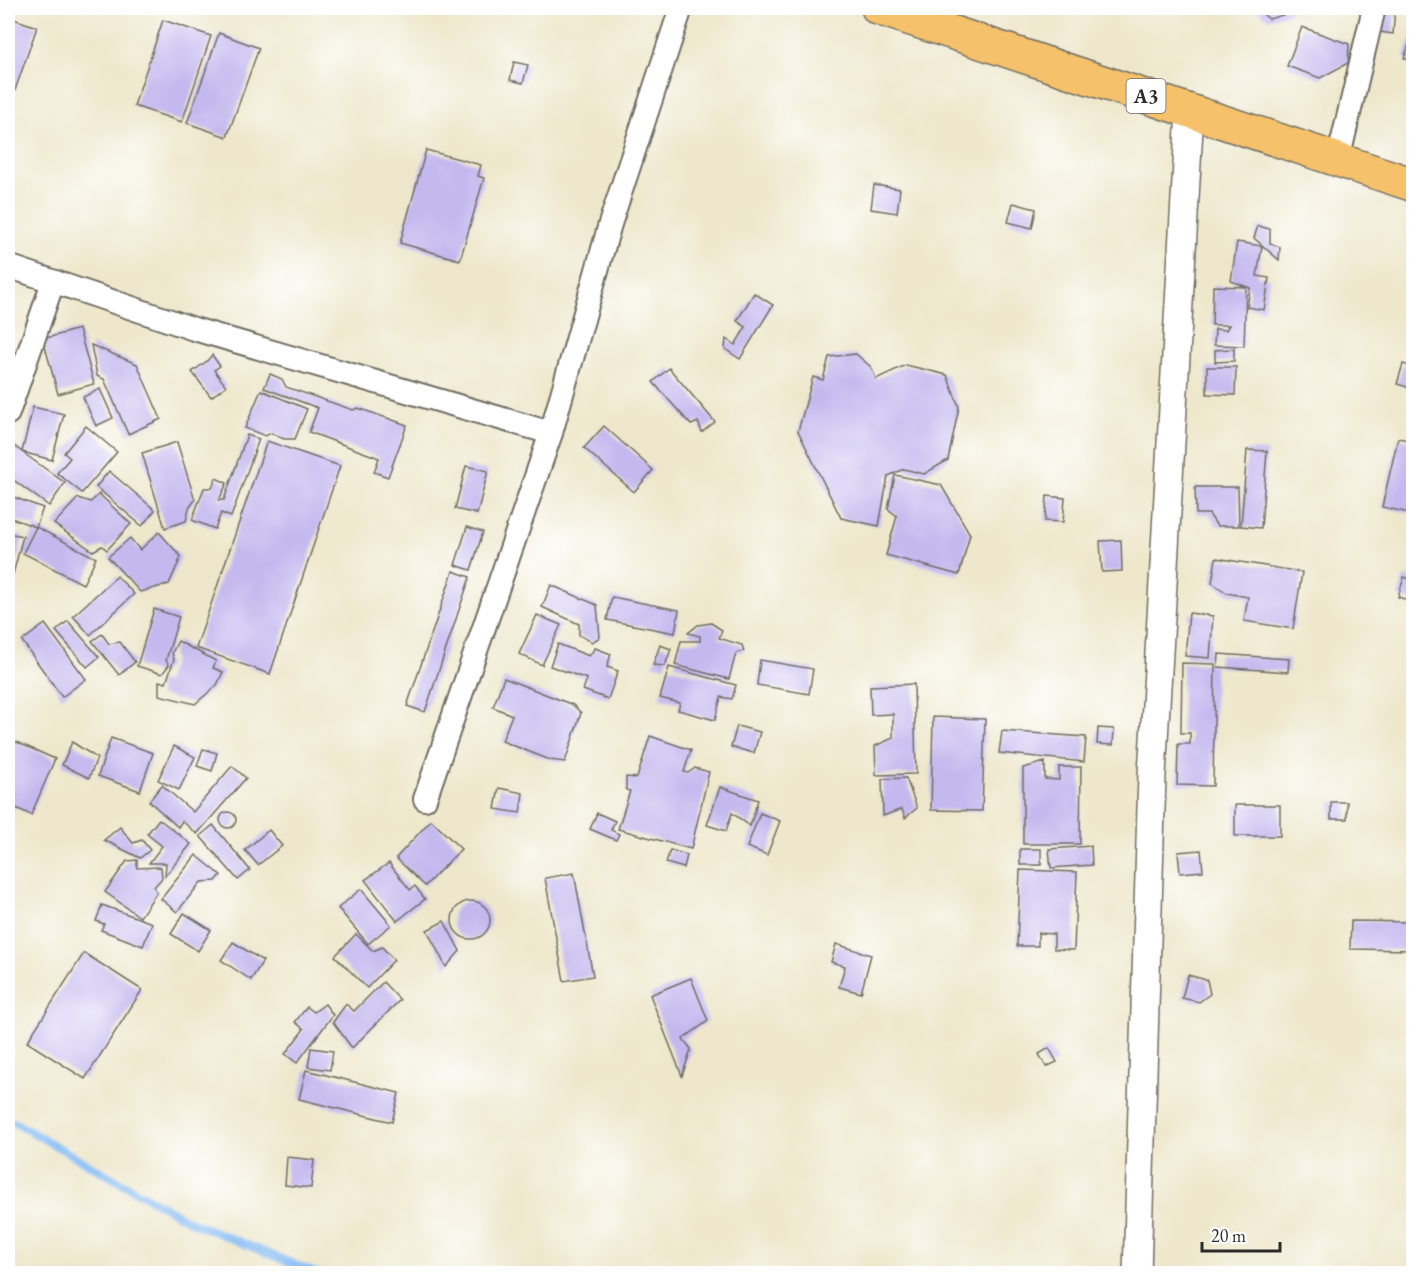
<svg xmlns="http://www.w3.org/2000/svg" width="1421" height="1281" viewBox="0 0 1421 1281" font-family="'EB Garamond',serif">
  <style>
    .lines { fill: none; stroke-linecap: round; stroke-linejoin: round }
    .stream { stroke: #81baf2; stroke-width: 8 }
    .building { fill: #c4b9ef }
    .minor-casing { stroke: #6f6d63; stroke-width: 26 }
    .tertiary-casing { stroke: #6f6d63; stroke-width: 30 }
    .trunk-casing { stroke: #6f6d63; stroke-width: 36 }
    .minor { stroke: #fff; stroke-width: 22 }
    .tertiary { stroke: #fff; stroke-width: 27 }
    .trunk { stroke: #f5c16b; stroke-width: 33 }
    .labels { text-anchor: middle; dominant-baseline: central; stroke-width: 4.5; stroke-linejoin: round; paint-order: stroke }
    .shield { fill: #fff; stroke: #6b6b6b; stroke-width: 1.5 }
    .shield-label { font-size: 20px; font-weight: bold; fill: #2b2b2b }
  </style>
  <rect width="100%" height="100%" fill="#fff"/>
  <filter id="ink" filterUnits="userSpaceOnUse"><feTurbulence type="fractalNoise" baseFrequency=".0167" numOctaves="2"/><feDisplacementMap in="SourceGraphic" scale="12" xChannelSelector="R" yChannelSelector="G"/><feConvolveMatrix kernelMatrix="1 2 1 2 8 2 1 2 1" color-interpolation-filters="sRGB"/></filter>
  <filter id="wash" filterUnits="userSpaceOnUse"><feTurbulence type="fractalNoise" baseFrequency=".008" numOctaves="4" result="noise"/><feDisplacementMap in="SourceGraphic" scale="24" xChannelSelector="R" yChannelSelector="G"/><feGaussianBlur stdDeviation="1.35" result="paint"/><feColorMatrix in="noise" values="0 0 0 0 0 0 0 0 0 0 0 0 0 0 0 0 0 1.4 0 .05"/><feComposite in="paint" operator="in"/></filter>
  <g filter="url(#wash)">
    <rect width="100%" height="100%" fill="#eee7cb"/>
    <g class="lines">
      <path class="stream" d="M8,1119L191,1222L318,1274"/>
    </g>
    <g id="blocks">
      <g class="building">
        <path d="M1255,8H1291L1290,13L1269,19Z"/>
        <path d="M1382,8H1395L1393,34L1380,32Z"/>
        <path d="M8,17L37,27L13,96L8,94Z"/>
        <path d="M163,20L211,36L182,122L134,106Z"/>
        <path d="M1302,27L1349,44L1348,63L1320,78L1287,66Z"/>
        <path d="M1414,32V62L1404,58Z"/>
        <path d="M219,33L259,48L227,137L187,123Z"/>
        <path d="M514,62L528,65L523,83L510,80Z"/>
        <path d="M426,150L481,165L478,176L484,178L460,260L400,243Z"/>
        <path d="M874,185L900,189L897,213L871,209Z"/>
        <path d="M1013,203L1036,209L1032,228L1008,222Z"/>
        <path d="M1258,226L1270,229V243L1280,247L1279,260L1254,238Z"/>
        <path d="M1237,242L1262,246L1257,276L1269,278L1264,310L1247,307L1250,288L1231,281Z"/>
        <path d="M1213,286L1246,287L1244,346L1214,345L1215,329L1226,330L1229,325H1212Z"/>
        <path d="M754,293L773,305L740,359L725,349L726,339L735,345L746,327L737,321Z"/>
        <path d="M79,329L94,384L58,394L43,339Z"/>
        <path d="M91,345L137,364L161,419L128,434L104,379L97,376Z"/>
        <path d="M1234,349V361L1215,362V350Z"/>
        <path d="M856,354L871,367L876,379L906,365L947,375L959,407L948,460L924,474L904,469L888,476L879,526L841,518L798,431L813,377L823,380L829,357Z"/>
        <path d="M212,355L220,366L214,370L226,386L211,397L192,372L207,361Z"/>
        <path d="M1403,364L1414,367V389L1397,384Z"/>
        <path d="M1207,367H1236L1235,395L1207,394Z"/>
        <path d="M669,368L715,422L702,432L698,422L691,425L653,382Z"/>
        <path d="M270,374L282,379L286,387L353,410L358,408L407,425L388,477L374,472L379,458L309,432L318,408L264,388Z"/>
        <path d="M100,389L113,418L96,426L83,397Z"/>
        <path d="M261,390L307,409L295,439H284L271,433L265,436L245,428Z"/>
        <path d="M33,407L64,414L52,460L22,452L65,483L49,506L8,476V441L22,452Z"/>
        <path d="M86,426L117,452L82,493L57,473L70,458L64,453Z"/>
        <path d="M604,426L653,470L634,492L584,448Z"/>
        <path d="M247,435L259,439L231,517L221,513L215,529L192,520L204,488H212L216,478L227,483L219,500H224Z"/>
        <path d="M1398,438L1414,441V514L1382,507Z"/>
        <path d="M267,441L340,466L270,674L196,648Z"/>
        <path d="M177,442L195,500L189,508L186,521L165,528L142,453Z"/>
        <path d="M1247,450L1267,451L1261,528L1241,526Z"/>
        <path d="M466,466L488,471L477,514L455,509Z"/>
        <path d="M109,471L155,510L142,526L96,487Z"/>
        <path d="M895,475L941,485L970,534L959,575L886,555L897,516L888,509Z"/>
        <path d="M1195,487H1238L1239,526H1217L1209,514H1196Z"/>
        <path d="M99,494L131,524L107,550L102,546L93,551L54,524L78,498L91,502Z"/>
        <path d="M8,495L43,508L36,527L96,558L83,584L23,553L36,527L8,517Z"/>
        <path d="M1047,496L1065,498L1063,522L1045,521Z"/>
        <path d="M467,527L483,532L471,570L455,565Z"/>
        <path d="M159,532L181,557L169,584L140,592L108,557L130,538L140,550Z"/>
        <path d="M8,533L23,536L12,578L8,577Z"/>
        <path d="M1121,540L1122,571L1102,572L1100,541Z"/>
        <path d="M1216,558L1302,572L1293,629L1244,621L1248,597L1227,593L1212,583Z"/>
        <path d="M453,571L470,577L425,712L407,706Z"/>
        <path d="M117,576L134,594L90,635L73,616Z"/>
        <path d="M1404,577L1414,580V602L1398,597Z"/>
        <path d="M551,585L597,605L600,637L592,642L579,635V624L542,607Z"/>
        <path d="M612,597L679,610L675,633L607,620Z"/>
        <path d="M154,609L179,617L166,660L169,665L162,674L137,666Z"/>
        <path d="M1189,613L1213,616L1210,658L1185,656Z"/>
        <path d="M537,615L561,625L542,665L519,654Z"/>
        <path d="M68,621L99,657L87,667L56,631Z"/>
        <path d="M711,623L722,630L719,638L742,645L744,651L736,653L729,679L675,665L681,641H700V636L688,633L698,625Z"/>
        <path d="M45,624L86,679L62,697L22,641Z"/>
        <path d="M102,634L109,644L120,642L135,662L119,675L92,641Z"/>
        <path d="M178,641L216,661L213,668L223,672L217,685L195,704L159,695V681L166,683L174,659L172,653Z"/>
        <path d="M558,644L589,656L595,648L611,654L607,667L618,671L608,699L583,690L587,679L550,666Z"/>
        <path d="M660,645L671,649L665,666L653,665Z"/>
        <path d="M1219,654L1289,659L1288,672L1218,667Z"/>
        <path d="M760,660L813,669L809,694L757,685Z"/>
        <path d="M1182,663L1215,664L1213,786L1177,785L1178,744H1190V733H1181Z"/>
        <path d="M669,667L736,685L732,699L721,697L715,720L678,710L680,703L660,698Z"/>
        <path d="M504,678L573,705L581,713L565,762L550,760L502,741L512,715L493,707Z"/>
        <path d="M914,684L916,774L876,775L875,746L893,738V714L871,715L870,686Z"/>
        <path d="M933,717L985,719L982,811L931,810Z"/>
        <path d="M737,726L760,732L754,753L731,747Z"/>
        <path d="M1098,728L1114,729L1113,745L1097,744Z"/>
        <path d="M1002,731L1086,737L1084,762L999,753Z"/>
        <path d="M650,736L691,750L684,772L688,773L695,768L709,772L691,849L618,829L630,791L626,790V777L637,778Z"/>
        <path d="M111,738L153,753L140,791L98,776Z"/>
        <path d="M10,739L55,759L31,815L8,804V743Z"/>
        <path d="M72,742L97,758L89,778L62,765Z"/>
        <path d="M174,746L195,757L179,790L158,780Z"/>
        <path d="M203,749L217,753L212,771L197,766Z"/>
        <path d="M1045,762V779L1059,780V767H1081L1080,844H1023V768Z"/>
        <path d="M232,766L246,778L197,834L182,821L178,827L149,801L162,785L193,812Z"/>
        <path d="M906,778L917,808L905,818L902,809L883,816L882,779Z"/>
        <path d="M720,787L758,800L750,826L732,813L726,831L707,825Z"/>
        <path d="M499,788L523,793L520,813L495,809Z"/>
        <rect x="1331" y="802" width="16" height="17"/>
        <rect x="1235" y="805" width="45" height="31"/>
        <circle cx="228" cy="820" r="8"/>
        <path d="M597,813L615,821L611,830L619,834L616,840L590,829Z"/>
        <path d="M760,813L780,821L767,855L747,847Z"/>
        <path d="M159,819L191,844L165,876L166,863H149L162,846L147,834Z"/>
        <path d="M431,820L461,849L425,886L396,858Z"/>
        <path d="M213,825L250,870L238,880L200,836Z"/>
        <path d="M120,827L133,843L142,840L150,850L140,858L104,840Z"/>
        <path d="M269,830L282,846L258,865L245,850Z"/>
        <path d="M1091,846L1092,865L1051,868L1049,849Z"/>
        <rect x="1020" y="849" width="21" height="16"/>
        <path d="M670,850L687,855L684,868L666,863Z"/>
        <path d="M1201,850L1203,871L1180,873L1178,852Z"/>
        <path d="M196,855L221,875L216,881L201,882L177,912L161,899Z"/>
        <path d="M137,860V868L161,867L162,878L154,887L157,892L140,917L105,892L127,861Z"/>
        <path d="M389,863L410,890L415,886L425,899L397,921L365,880Z"/>
        <path d="M1020,870L1077,872L1074,950L1054,949V934L1038,933V946H1017Z"/>
        <path d="M574,873L593,976L564,981L545,878Z"/>
        <path d="M361,889L391,925L368,944L338,908Z"/>
        <circle cx="471" cy="920" r="19"/>
        <path d="M102,905L152,923L143,946L101,930L104,924L96,921Z"/>
        <path d="M184,913L211,930L198,951L171,934Z"/>
        <path d="M444,921L460,951L446,967L427,930Z"/>
        <path d="M1351,921L1414,922V950L1350,949Z"/>
        <path d="M356,934L373,951L382,947L394,960L367,988L335,956Z"/>
        <path d="M233,942L263,961L251,980L221,960Z"/>
        <path d="M836,944L871,955L861,993L839,987L845,966L831,962Z"/>
        <path d="M84,953L142,990L85,1079L27,1042Z"/>
        <path d="M1188,975L1207,980L1210,994L1199,1002L1182,998Z"/>
        <path d="M691,978L708,1021L683,1039L691,1049L682,1076L650,995Z"/>
        <path d="M383,982L400,1000L352,1048L333,1022L346,1004L354,1011Z"/>
        <path d="M325,1004L333,1015L297,1063L285,1054L304,1029L295,1022L307,1007L314,1012Z"/>
        <path d="M311,1048L333,1051L330,1070L308,1067Z"/>
        <path d="M1049,1048L1057,1062L1046,1067L1039,1054Z"/>
        <path d="M306,1070L399,1093L392,1122L299,1099Z"/>
        <path d="M287,1157L314,1160L311,1188L285,1185Z"/>
      </g>
    </g>
  </g>
  <g filter="url(#ink)">
    <use href="#blocks" fill-opacity="0" stroke="#6f6d63" stroke-width="1.5"/>
    <g class="lines">
      <g class="minor-casing">
        <g id="minor">
          <path d="M1338,160L1374,8"/>
          <path d="M8,266L194,329L551,433"/>
          <path d="M8,413L53,282"/>
          <path d="M425,799L551,433L610,224L681,8"/>
        </g>
      </g>
      <g class="tertiary-casing">
        <path id="tertiary" d="M1137,1274L1152,775L1190,111"/>
      </g>
      <g class="trunk-casing">
        <path id="trunk" d="M878,8L1414,185"/>
      </g>
      <use href="#minor" class="minor"/>
      <use href="#tertiary" class="tertiary"/>
      <use href="#trunk" class="trunk"/>
    </g>
  </g>
  <g class="labels">
    <rect class="shield" x="1126.5" y="79" width="39" height="34" rx="4.5"/>
    <g class="shield-label">
      <text x="1146" y="96">A3</text>
    </g>
  </g>
  <rect width="1421" height="1281" fill="none" stroke="#fff" stroke-width="30"/>
  <path d="M1202 1242v9h78v-9" fill="none" stroke="#2b2b2b" stroke-width="3"/>
  <text x="1211" y="1242" font-size="18" fill="#2b2b2b" stroke="#ffffff" stroke-width="4.5" paint-order="stroke">20 m</text>
</svg>
